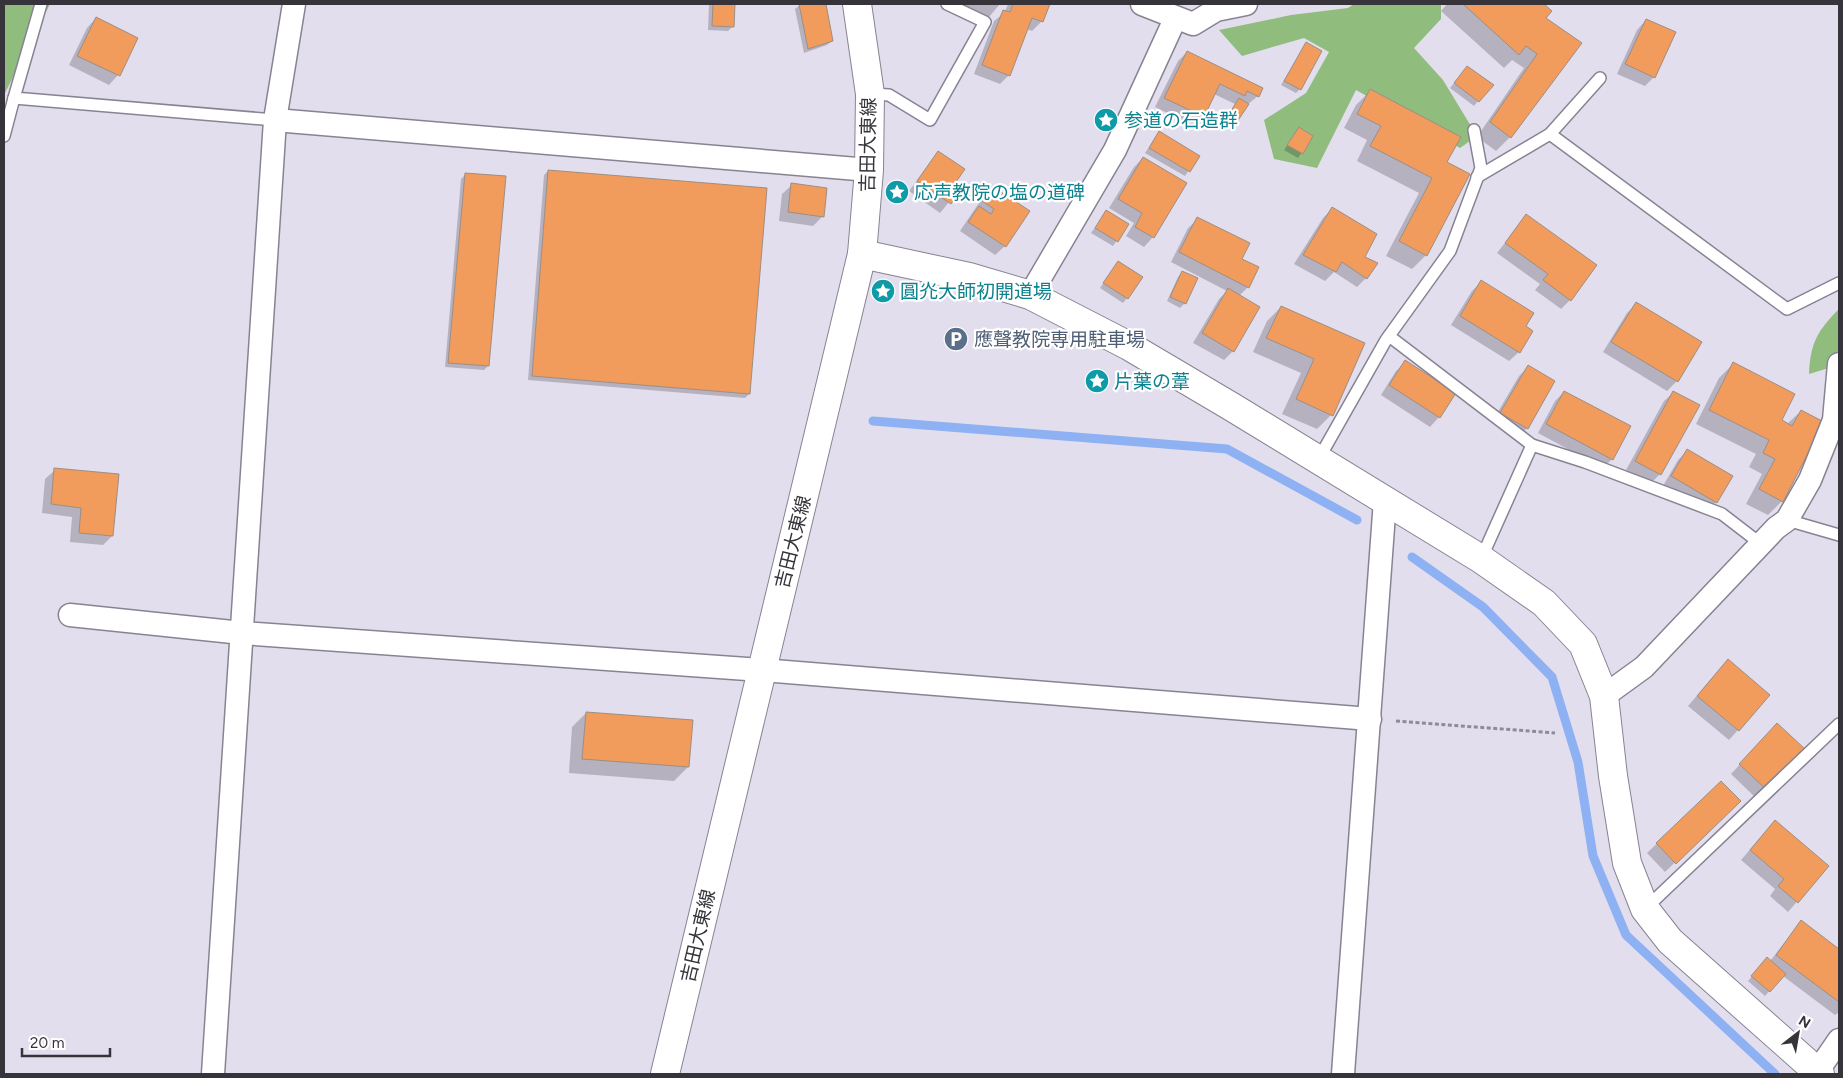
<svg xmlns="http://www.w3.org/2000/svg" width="1843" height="1078" viewBox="0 0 1843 1078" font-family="Figtree,'Noto Sans JP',sans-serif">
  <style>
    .green { fill: #90bd7e }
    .shadow { fill: #0003 }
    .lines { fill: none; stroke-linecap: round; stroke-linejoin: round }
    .stream { stroke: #8db1f3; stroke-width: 9 }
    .building { fill: #f19b5d; stroke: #9d8e84 }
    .lane-casing { stroke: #888392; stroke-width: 14 }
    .street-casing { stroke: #888392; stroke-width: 25 }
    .secondary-casing { stroke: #888392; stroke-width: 30 }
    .primary-casing { stroke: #888392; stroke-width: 30 }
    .path { stroke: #8e8b96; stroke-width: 3; stroke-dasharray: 4 2.5; stroke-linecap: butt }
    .lane { stroke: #fff; stroke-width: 11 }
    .street { stroke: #fff; stroke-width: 22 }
    .secondary { stroke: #fff; stroke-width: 28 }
    .primary { stroke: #fff; stroke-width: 28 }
    .labels { text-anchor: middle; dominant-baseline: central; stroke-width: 4.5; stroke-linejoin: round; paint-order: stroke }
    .culture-label { font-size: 19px; fill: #0d838f; stroke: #fff; text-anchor: start }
    .street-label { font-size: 19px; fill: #36343a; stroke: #fff }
    .service-label { font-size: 19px; fill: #4e5e75; stroke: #fff; text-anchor: start }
  </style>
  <rect width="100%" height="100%" fill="#e3deee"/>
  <g class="green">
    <path d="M4,4H50L4,95Z"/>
    <path d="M1354,4H1441V19L1414,48L1443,80L1477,136L1460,148L1356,90L1317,168L1274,159L1264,120L1306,93L1329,52L1304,38L1242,56L1219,30L1291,15L1348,8Z"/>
    <path d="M1839,309V365L1809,374C1810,343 1818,330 1839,309Z"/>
  </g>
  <g class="shadow">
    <path d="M709,4H733V26L728,31L708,30Z"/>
    <path d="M825,4L832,41L827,45L804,53L795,9L801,4Z"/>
    <path d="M956,4H1000L989,17Z"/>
    <path d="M1008,4H1048L1041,22L1032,31L1027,29L1009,75L1000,84L974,74L994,21L1005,12Z"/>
    <path d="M1447,4H1542L1551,11L1544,18L1580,43L1510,137L1496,151L1477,137L1524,68L1512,60L1504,68L1441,11Z"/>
    <path d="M96,18L118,75L109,85L69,65L87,28Z"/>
    <path d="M1646,20L1654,77L1645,86L1617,74L1637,30Z"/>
    <path d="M1306,44L1300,89L1296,93L1281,85Z"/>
    <path d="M1187,52L1258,96L1247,105L1230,129L1222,124L1235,104L1214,94L1203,116L1194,126L1155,107L1178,61Z"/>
    <path d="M1463,72L1478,101L1474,106L1450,88Z"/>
    <path d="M1370,91L1446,163L1426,255L1412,269L1386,256L1419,193L1357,161L1367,140L1344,128L1356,105Z"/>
    <path d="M1299,129L1312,137L1298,158L1284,150Z"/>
    <path d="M1159,132L1198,156L1185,176L1145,153Z"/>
    <path d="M938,153L952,186L959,190L940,213L909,191Z"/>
    <path d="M1143,158L1186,183L1153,237L1144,247L1126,236L1134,223L1109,208L1134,167Z"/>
    <path d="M548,171L749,394L745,398L528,380L544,175Z"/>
    <path d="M466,174L488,366L484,370L445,367L461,179Z"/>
    <path d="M792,185L822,217L813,226L779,221L782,194Z"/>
    <path d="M992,187L1005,246L995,255L960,231L983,197Z"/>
    <path d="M1333,208L1366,278L1357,287L1334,272L1325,281L1294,264L1323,218Z"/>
    <path d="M1106,212L1128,224L1113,246L1091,233Z"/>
    <path d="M1526,216L1570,300L1561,309L1535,290L1540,284L1497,253Z"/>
    <path d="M1198,219L1240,259L1248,287L1239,296L1233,351L1224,360L1193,343L1219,299L1227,291L1171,262L1188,228Z"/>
    <path d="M1118,262L1127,298L1123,303L1100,288Z"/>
    <path d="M1182,272L1185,303L1180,308L1167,301L1178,277Z"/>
    <path d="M1481,282L1524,327L1519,352L1509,361L1451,325L1472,291Z"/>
    <path d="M1636,304L1701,342L1677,381L1667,391L1603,352L1627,313Z"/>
    <path d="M1281,307L1363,344L1331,415L1317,429L1282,414L1301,373L1253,352L1267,321Z"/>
    <path d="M1406,362L1439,417L1430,427L1381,395L1396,371Z"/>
    <path d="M1733,364L1780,420L1787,424L1801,411L1782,501L1768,515L1746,504L1762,474L1749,467L1756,454L1696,424L1719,378Z"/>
    <path d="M1528,367L1527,428L1518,437L1492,422L1519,376Z"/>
    <path d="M1564,392L1612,459L1603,468L1538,433L1555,401Z"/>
    <path d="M1674,392L1660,474L1651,483L1626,470L1664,401Z"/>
    <path d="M1687,451L1716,502L1707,511L1663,486L1678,460Z"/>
    <path d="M55,470L112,536L103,545L70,542L72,517L42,513L45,479Z"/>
    <path d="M1719,670L1768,696L1729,740L1688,706Z"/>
    <path d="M586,713L688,767L674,781L569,773L572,727Z"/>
    <path d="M1768,734L1803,750L1757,799L1731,774Z"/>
    <path d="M1721,782L1739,801L1665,872L1647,853Z"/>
    <path d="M1766,831L1828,866L1788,912L1770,896L1775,889L1741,860Z"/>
    <path d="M1801,922L1839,950V1012L1835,1015L1783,976L1765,996L1748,981L1763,963L1770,961Z"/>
  </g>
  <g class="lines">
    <g class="stream">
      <path d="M873,421L1227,449L1357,520"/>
      <path d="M1412,557L1483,607L1552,677L1578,762L1593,856L1626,935L1775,1074"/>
    </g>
  </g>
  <g class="building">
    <path d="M713,4H735L734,27L712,26Z"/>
    <path d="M799,4H826L833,41L808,49Z"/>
    <path d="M1013,4H1050L1043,22L1032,18L1010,76L982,65L1003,10L1010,12Z"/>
    <path d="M1463,4H1544L1552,11L1546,18L1582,43L1511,138L1490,122L1537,54L1526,46L1519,55Z"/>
    <path d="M96,17L138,38L120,76L77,56Z"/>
    <path d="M1646,19L1676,32L1655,78L1625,64Z"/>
    <path d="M1306,42L1322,51L1301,90L1284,81Z"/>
    <path d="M1187,51L1263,88L1259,97L1247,91L1245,96L1220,84L1204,117L1164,98Z"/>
    <path d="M1467,66L1494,85L1479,102L1454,83Z"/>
    <path d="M1370,89L1461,137L1447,162L1470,174L1427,256L1399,241L1432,178L1370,146L1381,126L1357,114Z"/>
    <path d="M1239,98L1249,104L1235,125L1226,119Z"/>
    <path d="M1299,127L1313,136L1303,154L1287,145Z"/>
    <path d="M1159,131L1200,156L1190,172L1149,148Z"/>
    <path d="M938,151L965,169L954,185L961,190L951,204L917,181Z"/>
    <path d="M1143,157L1187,183L1154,238L1135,227L1142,213L1118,199Z"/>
    <path d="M548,170L767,188L750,394L532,376Z"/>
    <path d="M465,173L506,176L489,366L448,363Z"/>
    <path d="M791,183L827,188L824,217L788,212Z"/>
    <path d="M992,186L1030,211L1006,247L968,222L979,206L991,214L994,209L982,201Z"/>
    <path d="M1332,207L1377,234L1365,257L1378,263L1367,279L1342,262L1336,272L1303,255Z"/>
    <path d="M1106,210L1129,224L1118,242L1095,228Z"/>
    <path d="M1526,214L1597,265L1571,301L1543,280L1548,274L1505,243Z"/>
    <path d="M1197,217L1250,243L1242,259L1259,267L1249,288L1179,252Z"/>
    <path d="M1118,261L1143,277L1128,299L1103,283Z"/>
    <path d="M1182,271L1198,278L1186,304L1170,297Z"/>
    <path d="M1481,280L1534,313L1526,326L1533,331L1520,353L1460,316Z"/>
    <path d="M1228,288L1260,307L1234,352L1202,333Z"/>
    <path d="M1636,302L1702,342L1678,382L1611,342Z"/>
    <path d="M1281,306L1365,343L1333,416L1296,399L1314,359L1266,338Z"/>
    <path d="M1405,360L1456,393L1440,418L1389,385Z"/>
    <path d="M1733,362L1795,394L1782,420L1792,426L1801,410L1824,422L1783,502L1759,489L1775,459L1763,453L1769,440L1709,410Z"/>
    <path d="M1528,365L1555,381L1528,429L1500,413Z"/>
    <path d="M1564,391L1631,426L1613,460L1546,424Z"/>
    <path d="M1673,391L1700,405L1661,475L1635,461Z"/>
    <path d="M1687,449L1733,476L1717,503L1671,476Z"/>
    <path d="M54,468L119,474L113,536L79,533L81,508L51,504Z"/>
    <path d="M1728,659L1770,695L1739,731L1697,696Z"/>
    <path d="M586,712L693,720L689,767L582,759Z"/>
    <path d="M1777,723L1805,749L1767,790L1739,764Z"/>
    <path d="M1721,781L1741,801L1676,864L1656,843Z"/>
    <path d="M1775,820L1829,866L1798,903L1778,886L1784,879L1750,850Z"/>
    <path d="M1801,920L1839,949V1002L1776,955Z"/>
    <path d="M1767,957L1786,974L1770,992L1751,976Z"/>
  </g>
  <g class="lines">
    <g class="lane-casing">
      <g id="lane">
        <path d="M41,4L14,98L275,120"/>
        <path d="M870,94L889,95L930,120L985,22L947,4"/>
        <path d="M1550,134L1787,309L1839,283"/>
        <path d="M4,136L14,98"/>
        <path d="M1477,177L1550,134L1600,78"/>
        <path d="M1389,336L1532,445L1585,462L1722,514L1761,544"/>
        <path d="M1318,460L1386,340L1450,251L1481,168L1474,130"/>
        <path d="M1787,520L1839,535"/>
        <path d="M1481,559L1532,445"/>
        <path d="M1645,909L1839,724"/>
      </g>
    </g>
    <g class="street-casing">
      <g id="street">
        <path d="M1142,4L1193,24L1216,10L1246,4"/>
        <path d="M275,120L869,170"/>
        <path d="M1030,295L1115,150L1175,19"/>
        <path d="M70,615L242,633L761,670L1370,719"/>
        <path d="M1604,696L1644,667L1776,528L1787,520L1810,480L1834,420L1839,364"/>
        <path d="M1817,1072L1839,1040"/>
        <path d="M213,1074L275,120L294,4"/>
        <path d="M1343,1074L1385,500"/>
      </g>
    </g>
    <g class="secondary-casing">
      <path id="secondary" d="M862,254L969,277L1030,295L1129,346L1232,407L1481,559L1544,603L1583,644L1604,696L1613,776L1627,863L1645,909L1670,941L1820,1074"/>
    </g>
    <g class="primary-casing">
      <path id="primary" d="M665,1074L862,254L869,170L870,94L857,4"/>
    </g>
    <path class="path" d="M1396,721L1555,733"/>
    <use href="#lane" class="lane"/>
    <use href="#street" class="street"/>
    <use href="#secondary" class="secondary"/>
    <use href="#primary" class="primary"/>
  </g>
  <defs>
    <g id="sight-disc" transform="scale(1.25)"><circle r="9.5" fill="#0f9aa8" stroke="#fff"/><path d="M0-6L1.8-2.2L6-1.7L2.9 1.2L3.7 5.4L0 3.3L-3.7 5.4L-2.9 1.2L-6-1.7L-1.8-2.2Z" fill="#fff"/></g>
    <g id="parking-disc" transform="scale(1.25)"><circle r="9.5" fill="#5c6f8a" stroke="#fff"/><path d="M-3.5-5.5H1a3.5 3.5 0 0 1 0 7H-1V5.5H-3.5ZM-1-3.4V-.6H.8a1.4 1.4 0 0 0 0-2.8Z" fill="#fff"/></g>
  </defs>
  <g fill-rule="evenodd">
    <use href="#sight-disc" x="1106" y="120"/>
    <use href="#sight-disc" x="897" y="192"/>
    <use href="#sight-disc" x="883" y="291"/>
    <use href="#parking-disc" x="956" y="339"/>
    <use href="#sight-disc" x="1097" y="381"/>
  </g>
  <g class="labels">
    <g class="culture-label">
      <text x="1124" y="120">参道の石造群</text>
      <text x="914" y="192">応声教院の塩の道碑</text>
      <text x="900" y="291">圓灮大師初開道場</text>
      <text x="1114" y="381">片葉の葦</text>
    </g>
    <g class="street-label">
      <text transform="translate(868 145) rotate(-89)">吉田大東線</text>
      <text transform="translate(793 542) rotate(-76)">吉田大東線</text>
      <text transform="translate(698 936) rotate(-77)">吉田大東線</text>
    </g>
    <g class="service-label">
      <text x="974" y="339">應聲教院専用駐車場</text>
    </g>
  </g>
  <rect width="1843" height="1078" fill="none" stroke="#36343a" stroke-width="10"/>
  <g transform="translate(1798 1033) rotate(31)" stroke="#ffffff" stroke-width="4" paint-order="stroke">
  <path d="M0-4L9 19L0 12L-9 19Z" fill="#36343a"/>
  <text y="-8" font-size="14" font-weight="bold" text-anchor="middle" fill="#36343a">N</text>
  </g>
  <path d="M22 1048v8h88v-8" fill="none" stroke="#36343a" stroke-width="2.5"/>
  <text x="30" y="1048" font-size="15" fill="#36343a" stroke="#ffffff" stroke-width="4" paint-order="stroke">20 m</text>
</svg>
